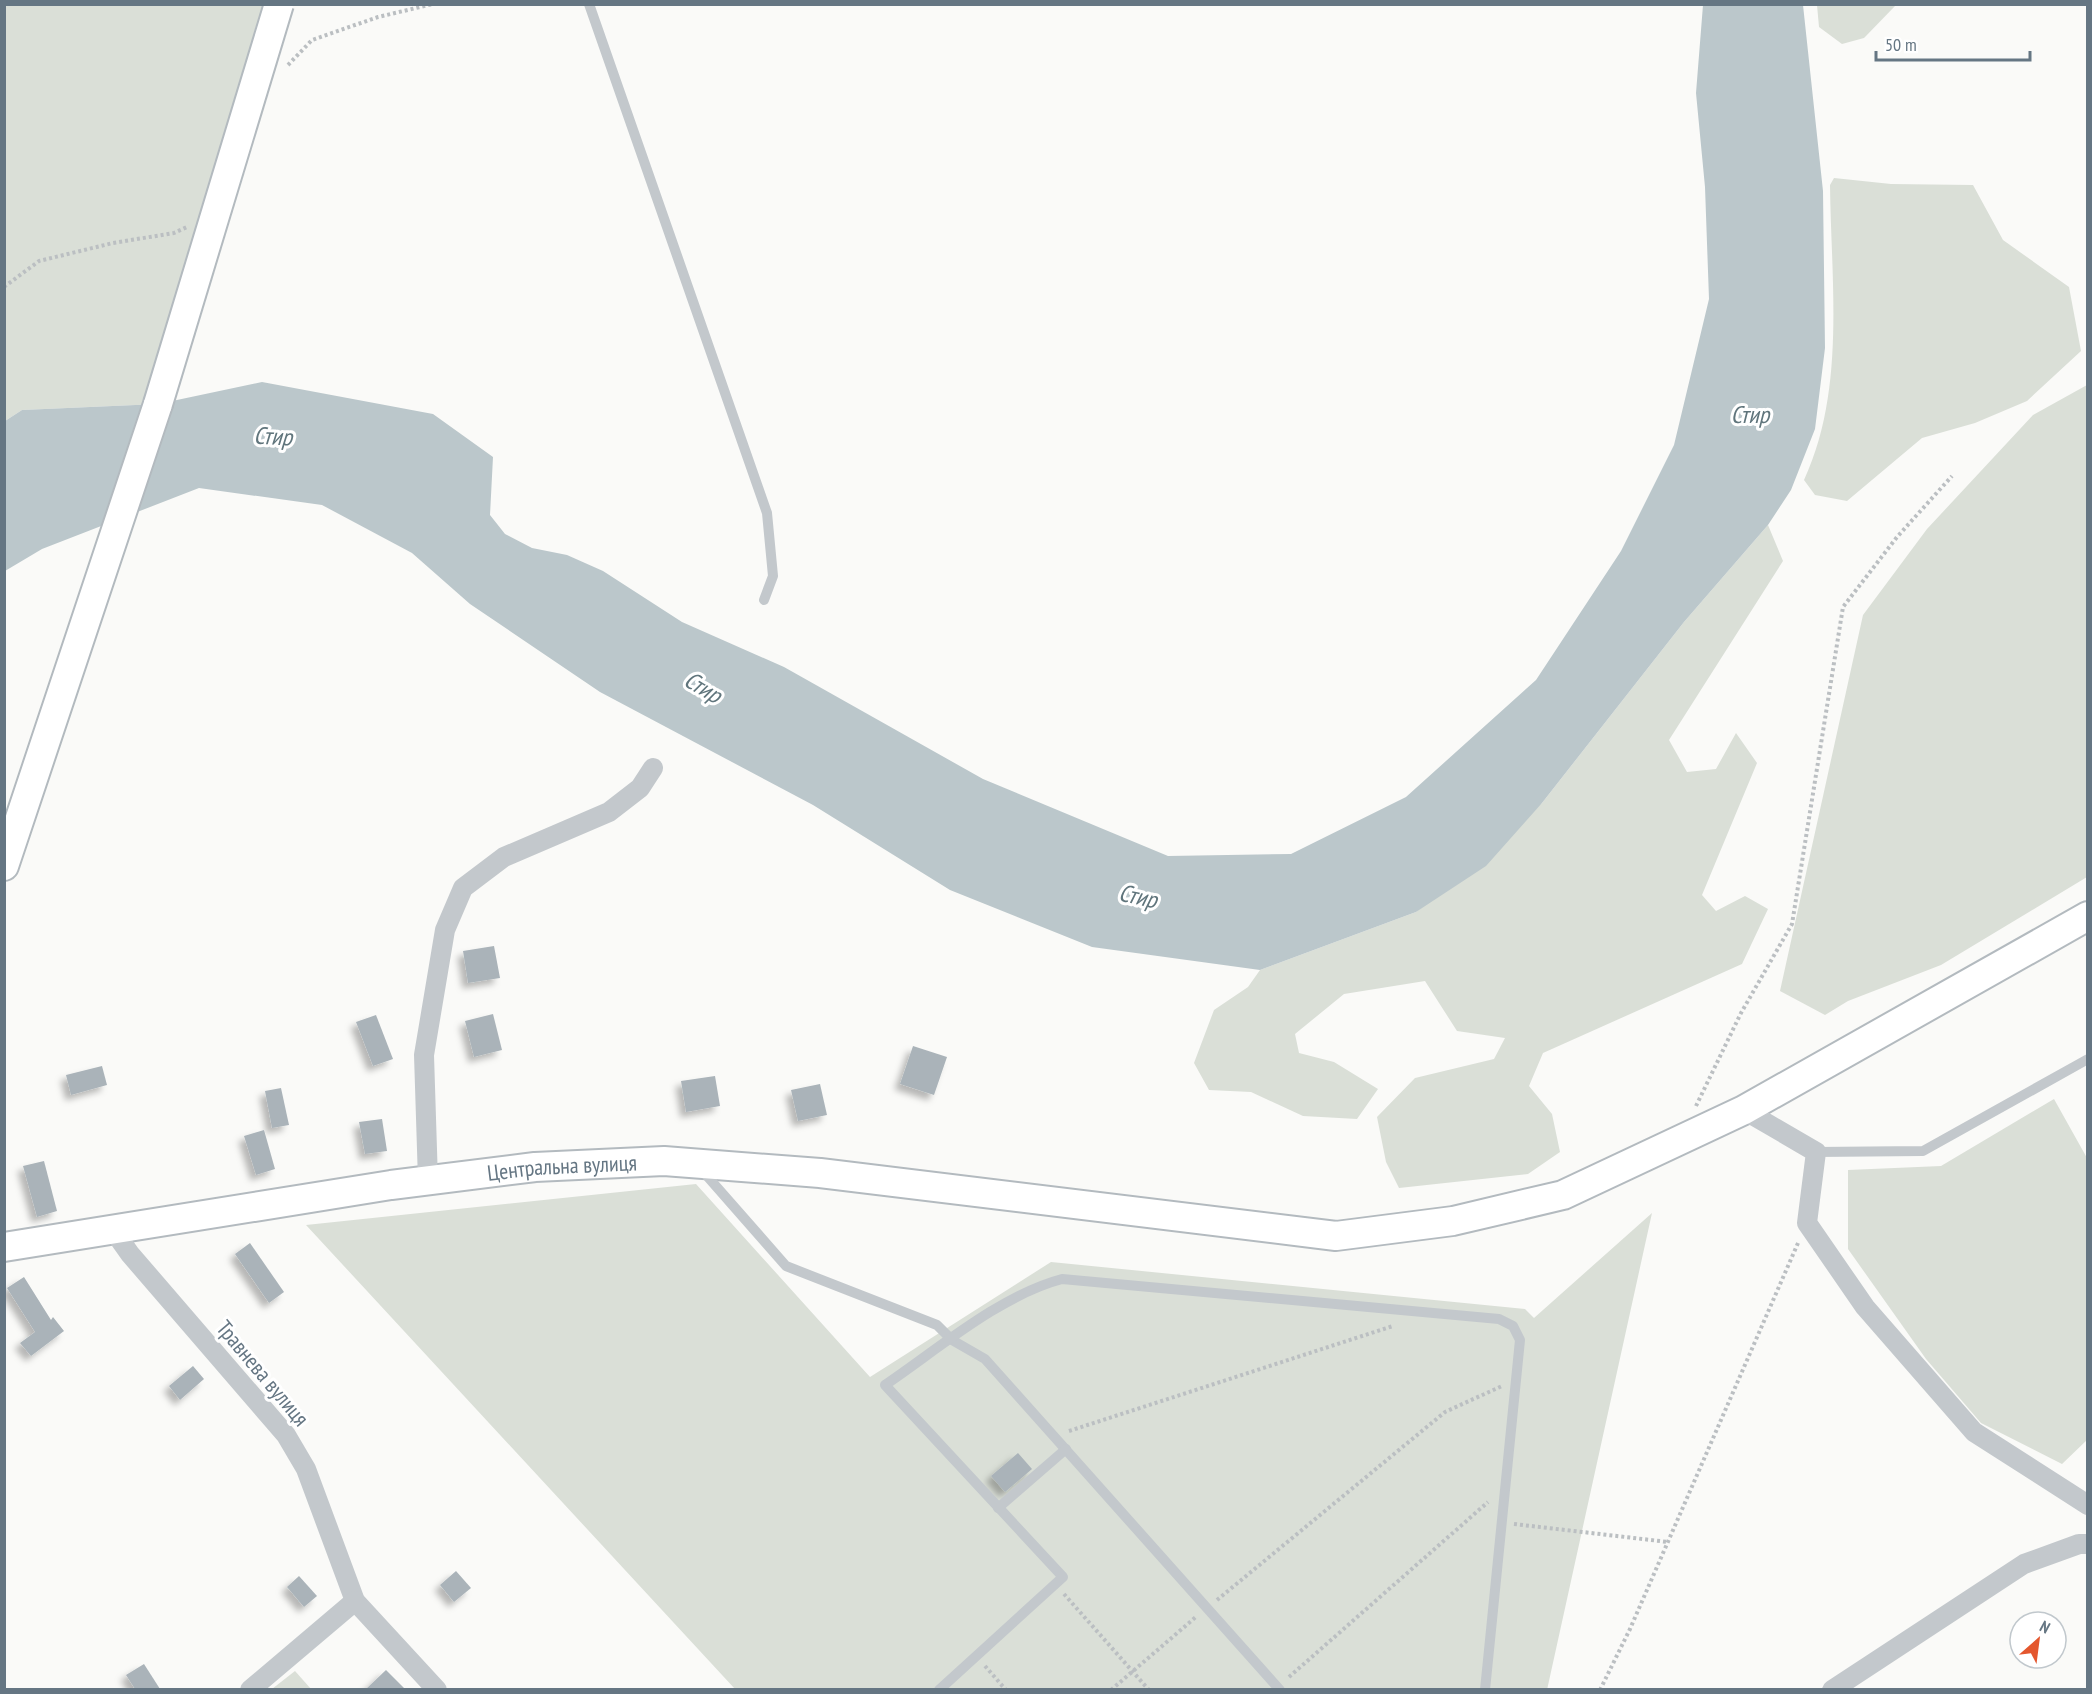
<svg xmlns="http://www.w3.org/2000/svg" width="2092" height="1694" viewBox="0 0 2092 1694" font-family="'PT Sans Narrow',sans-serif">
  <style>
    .green { fill: #dadfd7 }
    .water { fill: #bbc7cb }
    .building { fill: #aab3b9; filter: url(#shadow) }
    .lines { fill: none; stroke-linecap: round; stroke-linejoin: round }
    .secondary-casing { stroke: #b3babf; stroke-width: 32 }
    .path { stroke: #bbbfc2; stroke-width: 4; stroke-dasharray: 3 3; stroke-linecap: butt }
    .lane { stroke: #c3c8cc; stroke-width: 10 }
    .street { stroke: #c3c8cc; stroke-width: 20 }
    .secondary { stroke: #fff; stroke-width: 28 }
    .secondary-bridge-casing { stroke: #b3babf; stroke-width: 32; stroke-linecap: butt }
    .secondary-bridge { stroke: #fff; stroke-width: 28 }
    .labels { text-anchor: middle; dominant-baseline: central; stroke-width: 6; stroke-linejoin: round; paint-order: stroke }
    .street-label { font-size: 22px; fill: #657683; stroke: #fff }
    .water-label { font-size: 24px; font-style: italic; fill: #60757c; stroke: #fff }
  </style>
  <defs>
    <filter id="shadow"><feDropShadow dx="-5.5" dy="5.5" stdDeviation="3" flood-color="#0004"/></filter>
  </defs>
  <rect width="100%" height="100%" fill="#fafaf8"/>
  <g class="green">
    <path d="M5,5H279L158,404L22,410L5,421Z"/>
    <path d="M1817,5V4L1896,5L1864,38L1842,44L1819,27Z"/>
    <path d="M1834,178L1891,184L1973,185L2003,240L2069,287L2081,351L2027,401L1975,423L1922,438L1847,501L1815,495L1804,480C1846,390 1831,282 1830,185Z"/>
    <path d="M2087,385V877L1941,965L1848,1001L1825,1015L1780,991L1863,615L1927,529L2033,415Z"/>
    <path d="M1768,525L1783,561L1669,740L1687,772L1716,769L1736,733L1757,763L1702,895L1716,911L1745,896L1768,909L1742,964L1543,1053L1529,1086L1552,1114L1560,1152L1528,1174L1399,1188L1386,1162L1377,1117L1415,1078L1494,1059L1505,1038L1457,1031L1425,981L1344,994L1295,1034L1299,1053L1334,1062L1378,1089L1357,1119L1303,1116L1251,1092L1209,1090L1194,1063L1214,1010L1248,987L1260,970L1416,912L1542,803L1684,622Z"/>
    <path d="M2054,1099L2087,1158V1440L2062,1464L1981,1423L1926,1359L1848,1249V1170L1941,1166Z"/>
    <path d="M696,1184L870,1377L1051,1262L1525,1309L1534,1318L1652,1213L1547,1690L735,1689L306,1225Z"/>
    <path d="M295,1671L311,1689H272Z"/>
  </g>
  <path class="water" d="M1703,5H1803L1823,191L1825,348L1815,429L1791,490L1768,525L1684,622L1542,803L1486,866L1416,912L1260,970L1092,947L950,890L813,805L600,692L470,604L412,553L322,505L199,488L42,549L5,571V421L22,410L158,404L262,382L433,414L493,457L490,515L505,534L532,548L567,555L603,571L682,622L784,667L983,779L1168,856L1291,854L1406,797L1536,680L1621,551L1674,445L1709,299L1705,187L1696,93Z"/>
  <g class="building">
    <path d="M494,946L500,978L468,983L463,951Z"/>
    <path d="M493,1014L502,1050L474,1057L465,1021Z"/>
    <path d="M376,1015L393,1059L373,1066L356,1022Z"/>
    <path d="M913,1046L947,1057L934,1095L900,1084Z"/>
    <path d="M102,1066L107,1085L71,1095L66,1075Z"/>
    <path d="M715,1076L720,1106L686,1112L681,1081Z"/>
    <path d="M820,1084L827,1115L798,1121L791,1090Z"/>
    <path d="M281,1088L289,1125L272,1128L265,1091Z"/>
    <path d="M382,1119L387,1151L365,1154L359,1122Z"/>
    <path d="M264,1130L275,1169L256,1175L244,1136Z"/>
    <path d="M44,1161L57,1211L37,1217L23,1166Z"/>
    <path d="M250,1243L284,1292L269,1303L235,1254Z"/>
    <path d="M24,1277L51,1320L53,1317L64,1331L31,1356L20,1343L35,1332L7,1288Z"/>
    <path d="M193,1366L204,1379L180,1400L169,1386Z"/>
    <path d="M1018,1453L1032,1469L1005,1492L991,1476Z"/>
    <path d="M456,1571L471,1588L454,1602L440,1585Z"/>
    <path d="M299,1576L317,1596L304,1607L287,1587Z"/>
    <path d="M144,1664L160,1689H135L126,1675Z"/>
    <path d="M386,1670L405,1689H366Z"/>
  </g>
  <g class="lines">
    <g class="secondary-casing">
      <g id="secondary">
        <path d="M4,866L158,404"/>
        <path id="s1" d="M4,1247L391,1185L535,1167L664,1161L820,1173L1336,1236L1453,1221L1563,1195L1744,1110L2088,916"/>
      </g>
    </g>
    <g class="path">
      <path d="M288,65L312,40L378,17L433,4"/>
      <path d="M4,287L39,261L113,243L174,233L187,227"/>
      <path d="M1696,1106L1741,1013L1792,924L1843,607L1897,537L1952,476"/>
      <path d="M1069,1431L1393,1326"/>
      <path d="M1514,1524L1668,1542"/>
      <path d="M1064,1594L1149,1690"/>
      <path d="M1217,1600L1445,1412L1502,1386"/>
      <path d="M985,1666L1006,1690"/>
      <path d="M1289,1677L1488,1502"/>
      <path d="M1111,1690L1197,1616"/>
      <path d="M1600,1690L1630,1629L1798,1243"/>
    </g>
    <g class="lane">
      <path d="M589,4L767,513L773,576L764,600"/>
      <path d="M1816,1152L1923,1151L2088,1059"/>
      <path d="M700,1168L786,1266L937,1325L952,1340L985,1359L1280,1690"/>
      <path d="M998,1508L1066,1449"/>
      <path d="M939,1690L1063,1577L885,1385C938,1349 1001,1295 1062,1279L1499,1319L1513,1326L1520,1340L1485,1690"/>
    </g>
    <g class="street">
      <path d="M1744,1110L1816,1152L1807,1223L1865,1307L1974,1432L2088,1505"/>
      <path d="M428,1181L424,1055L445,930L463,888L504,857L609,812L640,788L653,768"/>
      <path d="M113,1230L130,1254L286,1435L306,1469L355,1601L437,1690"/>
      <path d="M250,1690L355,1601"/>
      <path d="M1832,1690L2024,1564L2079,1544H2088"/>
    </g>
    <use href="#secondary" class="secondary"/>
    <g class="secondary-bridge-casing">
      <path id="secondary-bridge" d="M158,404L279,4"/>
    </g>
    <use href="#secondary-bridge" class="secondary-bridge"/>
  </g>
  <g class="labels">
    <g class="street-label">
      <text stroke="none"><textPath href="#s1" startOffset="564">Центральна вулиця</textPath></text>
      <text transform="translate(263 1373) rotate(50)">Травнева вулиця</text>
    </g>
    <g class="water-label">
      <text x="1750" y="414">Стир</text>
      <text transform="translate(273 436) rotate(3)">Стир</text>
      <text transform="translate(703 687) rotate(31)">Стир</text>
      <text transform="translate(1138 896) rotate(12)">Стир</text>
    </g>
  </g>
  <rect width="2092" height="1694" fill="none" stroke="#657683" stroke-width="12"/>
  <g transform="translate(2038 1640) rotate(28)"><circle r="28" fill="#ffffff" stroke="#c1c8cd" stroke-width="1.5"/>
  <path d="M0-4.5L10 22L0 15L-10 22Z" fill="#e4572e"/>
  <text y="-9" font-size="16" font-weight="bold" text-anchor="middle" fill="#657683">N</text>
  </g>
  <path d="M1876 51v9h154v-9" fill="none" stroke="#657683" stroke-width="3"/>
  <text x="1885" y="51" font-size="18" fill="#657683" stroke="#ffffff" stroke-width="4.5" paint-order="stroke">50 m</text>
</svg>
